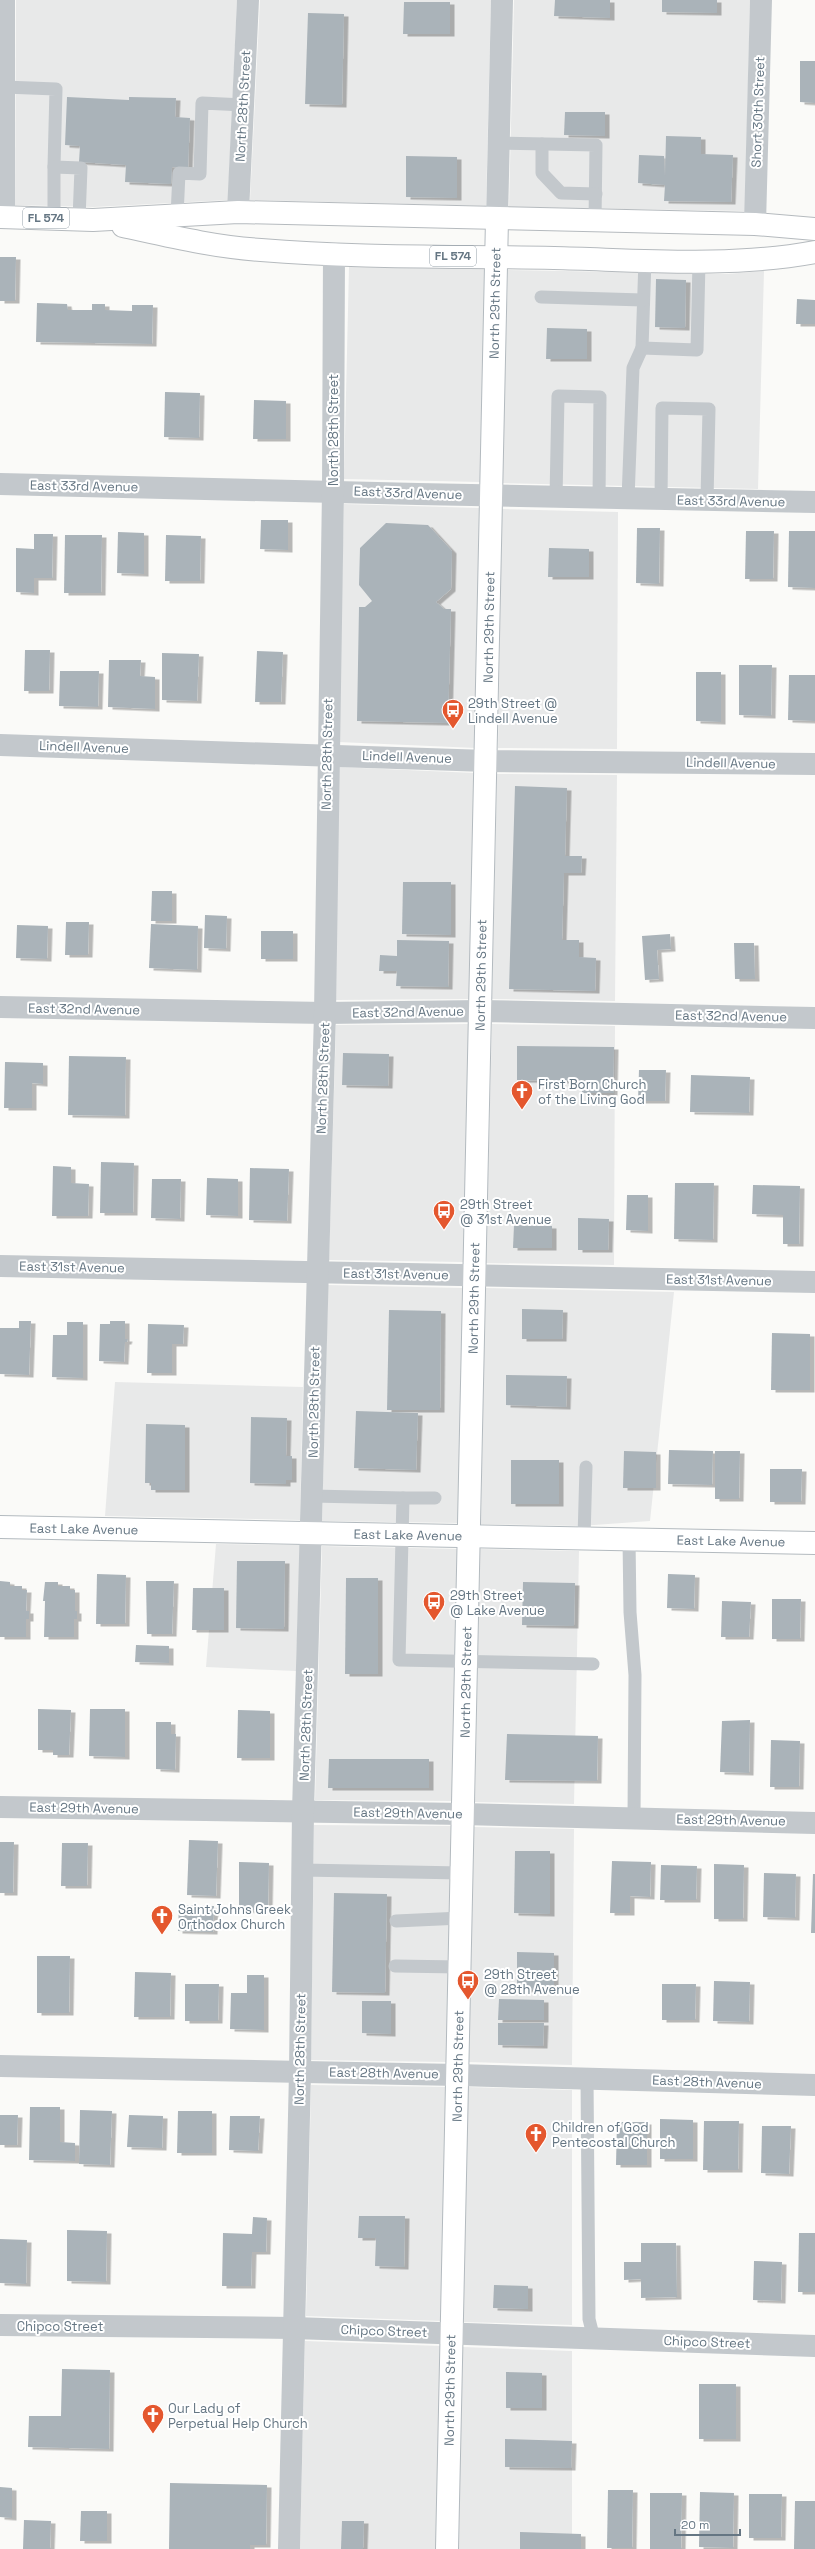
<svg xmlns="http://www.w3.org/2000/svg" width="815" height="2549" viewBox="0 0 815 2549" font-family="'Space Grotesk',sans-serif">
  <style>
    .built { fill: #e8e9e9 }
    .building { fill: #aab3b9; filter: url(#shadow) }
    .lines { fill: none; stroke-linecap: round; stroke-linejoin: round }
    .secondary-casing { stroke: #b3babf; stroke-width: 24 }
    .primary-casing { stroke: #b5babe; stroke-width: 24 }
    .lane { stroke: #c3c8cc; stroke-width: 13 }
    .street { stroke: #c3c8cc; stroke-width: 22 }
    .secondary { stroke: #fff; stroke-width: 22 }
    .primary { stroke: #fff; stroke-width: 22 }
    .labels { text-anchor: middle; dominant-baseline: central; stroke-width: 4; stroke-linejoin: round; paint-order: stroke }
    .shield { fill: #fff; stroke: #939fa8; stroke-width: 1 }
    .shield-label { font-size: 12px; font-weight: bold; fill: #657683 }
    .street-label { font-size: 13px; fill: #657683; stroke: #fff }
    .poi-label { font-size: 13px; fill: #657683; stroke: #fff; text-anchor: start }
  </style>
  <defs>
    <filter id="shadow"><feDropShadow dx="4.5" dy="2.5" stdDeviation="0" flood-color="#0004"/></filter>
  </defs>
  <rect width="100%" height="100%" fill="#fafaf8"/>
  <g class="built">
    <path d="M16,0H237L228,200L94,207L15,205Z"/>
    <path d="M260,0H491L486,206L250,200Z"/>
    <path d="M514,0H750L745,211L509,207Z"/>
    <path d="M349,267L485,269L480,482L344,479Z"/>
    <path d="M508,270L726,274L764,271L758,489L502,483Z"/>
    <path d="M344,504L479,508L476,748L338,742Z"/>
    <path d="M502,509L618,512L617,749L498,748Z"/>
    <path d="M338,767L475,773L470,999L336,1000Z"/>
    <path d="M497,774L617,775L615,1001L492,999Z"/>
    <path d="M469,1024L463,1262L329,1260L336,1025Z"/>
    <path d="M492,1024L615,1026L614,1265L486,1263Z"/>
    <path d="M328,1285L463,1288L459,1523L322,1521Z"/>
    <path d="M485,1288L674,1292L650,1521L580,1526L481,1524Z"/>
    <path d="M115,1382L303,1387L300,1520L105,1516Z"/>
    <path d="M216,1544L300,1545L296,1671L206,1667Z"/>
    <path d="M322,1546L458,1549L452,1801L315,1800Z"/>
    <path d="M480,1549L579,1551L574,1804L475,1802Z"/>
    <path d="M314,1825L452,1826L447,2062L311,2060Z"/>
    <path d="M474,1827L574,1829L572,2065L469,2062Z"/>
    <path d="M311,2085L446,2087L441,2321L306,2316Z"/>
    <path d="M468,2087L572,2090V2325L463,2322Z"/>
    <path d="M305,2341L440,2346L436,2549H300Z"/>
    <path d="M463,2347L572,2351V2549H458Z"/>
  </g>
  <g class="building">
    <path d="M555,0H610V18L554,16Z"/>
    <path d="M662,0H717V13L662,12Z"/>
    <path d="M404,2H450V34H403Z"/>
    <path d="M308,13L344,14L342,105L305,104Z"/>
    <path d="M800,61H815V103L800,102Z"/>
    <path d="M67,97L129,100V97L176,98L175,117L190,118L188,168L172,167L171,184L125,182L126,165L79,162L80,146L65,145Z"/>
    <path d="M565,112H605V136L564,135Z"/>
    <path d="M666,136L701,137V154L733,155L731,202L664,201L665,185L638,183L639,155L664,156L665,176Z"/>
    <path d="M406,156L457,157V198L406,197Z"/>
    <path d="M0,257H16L15,301H0Z"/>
    <path d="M656,279L686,280L685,328L655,327Z"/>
    <path d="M797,299L815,300V324H796Z"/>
    <path d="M37,303L67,304L68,310H92V304H105V310L132,311V305H153L152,344L36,342Z"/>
    <path d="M547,328L587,329V359H546Z"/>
    <path d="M165,392L200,393L199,438L164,437Z"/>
    <path d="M254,400L286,401V439H253Z"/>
    <path d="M261,520H288V550L260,549Z"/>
    <path d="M386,523L428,525L452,551L451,589L436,602L444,609H451L448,723L357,721L359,607H365L372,601L359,585L360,548Z"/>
    <path d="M637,528H660L659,584L636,583Z"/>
    <path d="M746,531H774L773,579H745Z"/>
    <path d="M789,531H815V588L788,587Z"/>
    <path d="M118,532L144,533V574L117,573Z"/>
    <path d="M34,534H53L52,578H34V593L16,592V548L34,549Z"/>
    <path d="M65,535H102L101,593H64Z"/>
    <path d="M166,535L201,536L200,581H165Z"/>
    <path d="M549,548L589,549V577H548Z"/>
    <path d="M25,650H50L49,691H24Z"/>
    <path d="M257,651L283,652L281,702H255Z"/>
    <path d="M162,653L199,654L197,701L162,700Z"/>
    <path d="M109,660H141L140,676L155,677V709L108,707Z"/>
    <path d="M739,665H772L771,716L739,715Z"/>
    <path d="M60,671H99L98,707L59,706Z"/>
    <path d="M696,672H721V722L696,721Z"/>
    <path d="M789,675H815V721L788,720Z"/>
    <path d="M515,786L567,788L565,856H582L581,873H564L562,940H579V957L596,958L595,991L509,989Z"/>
    <path d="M403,882H451V935L402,934Z"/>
    <path d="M152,891H172V921H151Z"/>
    <path d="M205,915L227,916L226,949L204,948Z"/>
    <path d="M66,922H89L88,955H65Z"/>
    <path d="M151,924L198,926L197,970L149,968Z"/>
    <path d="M17,925L48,926L47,959L16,958Z"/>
    <rect x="261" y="931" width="32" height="28"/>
    <path d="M670,934L671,949L657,950L659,979L645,980L642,936Z"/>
    <path d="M397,940L449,941L448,987L396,986L397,971H379L380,955L397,956Z"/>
    <path d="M734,943H754L755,979H735Z"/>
    <path d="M517,1046L614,1047L613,1093H582V1081L517,1080Z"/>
    <path d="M343,1053L389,1054L388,1086L342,1085Z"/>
    <path d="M69,1056L126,1057L125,1116L68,1115Z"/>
    <path d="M5,1062L43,1063V1084L32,1083V1108H4Z"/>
    <path d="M639,1070H666L665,1101H638Z"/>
    <path d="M691,1075L750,1077L749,1113L690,1112Z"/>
    <path d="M101,1162L134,1163L133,1213H100Z"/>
    <path d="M53,1166L71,1167V1183L89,1184L88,1216H52Z"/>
    <path d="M250,1168L289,1169L287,1221L249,1220Z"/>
    <path d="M207,1178L238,1179V1216L206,1215Z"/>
    <path d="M152,1179H181L180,1219L151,1218Z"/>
    <path d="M675,1183H714L713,1240L674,1239Z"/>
    <path d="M753,1185L800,1186L799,1244H783V1215L752,1214Z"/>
    <path d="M627,1195H648V1231L626,1230Z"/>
    <path d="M578,1218L609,1219L608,1250H578Z"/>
    <path d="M514,1225L552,1226V1248H513Z"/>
    <path d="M522,1309L563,1310L562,1339H522Z"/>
    <path d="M389,1310L441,1311L440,1410H387Z"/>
    <path d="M19,1321H31L29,1375L0,1374V1328H19Z"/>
    <path d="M110,1321H125V1339H128L127,1342H125L124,1362L99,1361L100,1324H110Z"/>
    <path d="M67,1322H83V1378L52,1377L53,1335H67Z"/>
    <path d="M148,1324L184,1325L183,1344H172V1373H147Z"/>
    <path d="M772,1333L810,1334V1390H771Z"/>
    <path d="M506,1375L567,1376L566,1407L506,1405Z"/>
    <path d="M356,1411L418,1413L416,1470L354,1468Z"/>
    <path d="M251,1417L287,1418L286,1456H292V1480H286V1484L250,1483Z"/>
    <path d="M146,1424L185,1425V1490H151V1483H145Z"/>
    <path d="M669,1450L713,1451L712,1485L668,1484Z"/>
    <path d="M624,1451L656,1452V1488H623Z"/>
    <path d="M715,1451H740L739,1499H715Z"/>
    <rect x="511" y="1460" width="48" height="44"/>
    <path d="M770,1469H802L801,1502H770Z"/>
    <path d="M237,1561H285L284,1629L236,1628Z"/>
    <path d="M97,1574L126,1575L125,1624H96Z"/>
    <path d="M668,1574L695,1575L694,1609L667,1608Z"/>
    <path d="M346,1578H378V1674H345Z"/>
    <path d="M0,1581L10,1582V1586H22V1590H27L26,1611H29V1619H26V1637H0Z"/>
    <path d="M146,1581H174L172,1634H147Z"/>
    <path d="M45,1582H58V1586H70V1590H75V1611H77V1619H74V1637H44L45,1601H43Z"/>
    <path d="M523,1582L575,1583L574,1626L522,1625Z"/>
    <path d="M193,1588H224V1630H192Z"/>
    <path d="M772,1599H801L800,1639H772Z"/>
    <path d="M722,1601L751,1602L749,1637H721Z"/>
    <path d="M136,1645L169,1646V1663L135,1662Z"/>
    <path d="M38,1709L71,1710L69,1755H53V1750H38Z"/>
    <path d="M90,1709H125V1757L89,1756Z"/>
    <path d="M238,1710L270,1711V1758H237Z"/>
    <path d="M750,1720L749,1773L720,1772L722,1721Z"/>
    <path d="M156,1722H171V1734H176L175,1770L156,1769Z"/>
    <path d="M507,1734L598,1736L597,1781L505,1780Z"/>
    <path d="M771,1740L800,1741L799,1787H770Z"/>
    <path d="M329,1759H429V1788H328Z"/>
    <path d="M189,1840L218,1841L216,1896L187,1895Z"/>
    <path d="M0,1842H14L13,1893H0Z"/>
    <path d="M62,1843H88L87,1886H61Z"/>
    <path d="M515,1851H550V1914L514,1913Z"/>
    <path d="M612,1861L651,1862L650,1897L630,1896V1913H610Z"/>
    <path d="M239,1862L269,1863L268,1911L239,1910Z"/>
    <path d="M714,1864L744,1865L743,1919H714Z"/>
    <path d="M661,1865L697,1866L696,1900H660Z"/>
    <path d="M764,1873L796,1874L795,1918L763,1917Z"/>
    <path d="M813,1874H815V1933H811Z"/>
    <path d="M334,1893L387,1894L385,1993L332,1992Z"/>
    <path d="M179,1905L214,1906L213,1932L178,1931Z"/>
    <path d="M517,1952L554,1953V1990H517Z"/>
    <path d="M37,1956H70L69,2013H37Z"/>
    <path d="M135,1972L171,1973L170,2017H134Z"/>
    <path d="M247,1975H264V2030L230,2029L231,1993H247Z"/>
    <path d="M714,1981L750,1982L749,2022L713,2021Z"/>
    <path d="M185,1984H219L218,2021H185Z"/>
    <path d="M662,1984H696L695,2020H662Z"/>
    <path d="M499,1999L544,2000V2020H498Z"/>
    <path d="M362,2001H391V2034L362,2033Z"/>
    <path d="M498,2023H544L543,2046L498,2045Z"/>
    <path d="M30,2107H60V2142L75,2143V2161L29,2160Z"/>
    <path d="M80,2110L112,2111L110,2165L79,2164Z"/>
    <path d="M178,2111H212V2153H177Z"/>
    <path d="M0,2115H18L17,2145H0Z"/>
    <path d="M129,2115L163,2116L162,2148L127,2147Z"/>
    <path d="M230,2116H260L258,2151L229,2150Z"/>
    <path d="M660,2119L693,2120V2159H660Z"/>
    <path d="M704,2121H739L738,2170H703Z"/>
    <path d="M617,2122H647V2165H616Z"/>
    <path d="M762,2126H791L789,2174L761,2173Z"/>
    <path d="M359,2216H405L404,2267L375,2266L376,2238H358Z"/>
    <path d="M253,2217L267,2218L266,2252H252L251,2286H222L223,2233L252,2234Z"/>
    <path d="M67,2230L107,2231L106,2282L67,2281Z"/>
    <path d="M799,2233H815V2292H798Z"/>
    <path d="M0,2239L27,2240L26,2284L0,2283Z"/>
    <path d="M641,2243H676L677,2297L641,2298V2279L624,2280V2262H641Z"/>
    <path d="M754,2261L782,2262L781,2301L753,2300Z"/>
    <path d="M494,2285L528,2286V2309L493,2308Z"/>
    <path d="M62,2369L110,2370L109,2449L28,2447L29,2416H61Z"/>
    <path d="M506,2372L542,2373V2408H506Z"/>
    <rect x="699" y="2384" width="37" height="55"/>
    <path d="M505,2439L572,2441L571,2468L505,2467Z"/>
    <path d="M170,2483L267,2485L266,2545H250V2549H169Z"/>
    <path d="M0,2487L12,2488V2518L0,2517Z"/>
    <path d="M608,2490H633L632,2548H607Z"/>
    <path d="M700,2492L734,2493L733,2548L699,2547Z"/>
    <path d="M650,2493H682L681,2549H650Z"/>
    <path d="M749,2494H782L781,2538H749Z"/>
    <path d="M795,2501H815V2549H794Z"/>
    <path d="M81,2511H107V2541H80Z"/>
    <path d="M24,2520L51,2521L50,2549H23Z"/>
    <path d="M342,2521H364L363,2549H341Z"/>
    <path d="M520,2532L581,2534V2549H520Z"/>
  </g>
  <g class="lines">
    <g class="secondary-casing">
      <g id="secondary">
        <path d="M0,1527L815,1543"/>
        <path d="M447,2549L497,219"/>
      </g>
    </g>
    <g class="primary-casing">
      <g id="primary">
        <path d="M0,217L93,220L238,212L755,224L815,229"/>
        <path d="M123,226C169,236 214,247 261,250C358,258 456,256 554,258C640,260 730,268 815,252"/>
      </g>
    </g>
    <g class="lane">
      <path d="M4,87L56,89L54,167L81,168L79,219"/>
      <path d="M499,143L596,145L595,221"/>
      <path d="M542,144V173L561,193L596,194"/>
      <path d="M177,216L179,173L200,174L202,103L244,105"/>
      <path d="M54,219V167"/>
      <path d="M645,260L642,348L697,350L699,261"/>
      <path d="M541,297L643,300"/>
      <path d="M556,498L558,396L600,397L599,499"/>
      <path d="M628,499L633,368L642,348"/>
      <path d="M661,500L662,408L709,409L707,500"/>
      <path d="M312,1496L403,1498L399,1660L593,1664"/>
      <path d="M403,1498H435"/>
      <path d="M584,1538L586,1467"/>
      <path d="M629,1539L630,1612L635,1675L634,1818"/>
      <path d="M302,1870L462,1873"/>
      <path d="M396,1921L461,1918"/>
      <path d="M395,1966L460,1967"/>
      <path d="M587,2078L589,2319L594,2339"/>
    </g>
    <g class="street">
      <path d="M4,0V217"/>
      <path d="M238,212L248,0"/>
      <path d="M497,219L502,0"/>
      <path d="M755,224L761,0"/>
      <path d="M0,484C272,490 543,498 815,502"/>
      <path d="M0,745L487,761L815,764"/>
      <path d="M0,1007L325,1013L481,1011L815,1018"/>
      <path d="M0,1266L815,1282"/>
      <path d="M0,1807L463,1814L815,1823"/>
      <path d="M0,2066L458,2075L815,2085"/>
      <path d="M0,2325L294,2328L815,2346"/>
      <path d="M289,2549L300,2072L303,1812L325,1013L333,491L334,254"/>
    </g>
    <use href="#secondary" class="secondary"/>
    <use href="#primary" class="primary"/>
  </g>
  <defs>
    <g id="bus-pin" transform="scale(1.15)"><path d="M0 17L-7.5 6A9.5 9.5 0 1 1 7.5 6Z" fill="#e4572e" stroke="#fff"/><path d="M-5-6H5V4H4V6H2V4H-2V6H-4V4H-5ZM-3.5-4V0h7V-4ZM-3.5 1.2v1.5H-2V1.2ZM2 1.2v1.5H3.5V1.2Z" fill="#fff"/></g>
    <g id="church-pin" transform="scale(1.15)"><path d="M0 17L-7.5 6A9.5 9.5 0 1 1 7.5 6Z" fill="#e4572e" stroke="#fff"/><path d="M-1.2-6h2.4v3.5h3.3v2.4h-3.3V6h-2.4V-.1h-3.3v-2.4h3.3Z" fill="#fff"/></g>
  </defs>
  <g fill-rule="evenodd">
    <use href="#bus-pin" x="453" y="710"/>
    <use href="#church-pin" x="522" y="1091"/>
    <use href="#bus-pin" x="444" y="1211"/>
    <use href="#bus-pin" x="434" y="1602"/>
    <use href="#church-pin" x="162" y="1916"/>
    <use href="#bus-pin" x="468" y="1981"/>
    <use href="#church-pin" x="536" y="2134"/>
    <use href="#church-pin" x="153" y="2415"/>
  </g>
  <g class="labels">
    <g class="shield">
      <rect x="23" y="208" width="46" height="20" rx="3"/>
      <rect x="430" y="246" width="46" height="20" rx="3"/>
    </g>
    <g class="shield-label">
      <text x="46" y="218">FL 574</text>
      <text x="453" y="256">FL 574</text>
    </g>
    <g class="street-label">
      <text transform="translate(243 106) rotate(-87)">North 28th Street</text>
      <text transform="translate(758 112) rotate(-88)">Short 30th Street</text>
      <text transform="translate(495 303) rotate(-89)">North 29th Street</text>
      <text transform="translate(333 430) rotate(-90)">North 28th Street</text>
      <text transform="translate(84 486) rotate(1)">East 33rd Avenue</text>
      <text transform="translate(408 493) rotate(2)">East 33rd Avenue</text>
      <text transform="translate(731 501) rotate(1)">East 33rd Avenue</text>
      <text transform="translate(489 627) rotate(-89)">North 29th Street</text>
      <text transform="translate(84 747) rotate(2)">Lindell Avenue</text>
      <text transform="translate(327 754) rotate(-89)">North 28th Street</text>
      <text transform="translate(407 757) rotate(2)">Lindell Avenue</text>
      <text transform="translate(731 763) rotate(1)">Lindell Avenue</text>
      <text transform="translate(481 975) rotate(-89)">North 29th Street</text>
      <text transform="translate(84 1009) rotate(1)">East 32nd Avenue</text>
      <text transform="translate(408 1012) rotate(-1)">East 32nd Avenue</text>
      <text transform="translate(731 1016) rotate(1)">East 32nd Avenue</text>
      <text transform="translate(323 1078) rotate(-88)">North 28th Street</text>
      <text transform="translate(72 1267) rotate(1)">East 31st Avenue</text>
      <text transform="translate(396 1274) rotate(1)">East 31st Avenue</text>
      <text transform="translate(719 1280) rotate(1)">East 31st Avenue</text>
      <text transform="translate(474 1298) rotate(-89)">North 29th Street</text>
      <text transform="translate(314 1402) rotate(-89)">North 28th Street</text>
      <text transform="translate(84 1529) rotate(1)">East Lake Avenue</text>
      <text transform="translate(408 1535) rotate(1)">East Lake Avenue</text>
      <text transform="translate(731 1541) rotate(1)">East Lake Avenue</text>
      <text transform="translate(466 1682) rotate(-89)">North 29th Street</text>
      <text transform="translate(306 1725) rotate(-88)">North 28th Street</text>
      <text transform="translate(84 1808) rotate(1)">East 29th Avenue</text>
      <text transform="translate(408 1813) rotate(1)">East 29th Avenue</text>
      <text transform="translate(731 1820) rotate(1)">East 29th Avenue</text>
      <text transform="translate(300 2049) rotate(-89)">North 28th Street</text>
      <text transform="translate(458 2066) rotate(-89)">North 29th Street</text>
      <text transform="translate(384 2073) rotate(1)">East 28th Avenue</text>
      <text transform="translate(707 2082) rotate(2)">East 28th Avenue</text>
      <text x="60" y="2326">Chipco Street</text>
      <text transform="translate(384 2331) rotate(2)">Chipco Street</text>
      <text transform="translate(707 2342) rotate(2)">Chipco Street</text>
      <text transform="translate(450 2390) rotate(-89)">North 29th Street</text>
    </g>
    <g class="poi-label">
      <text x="468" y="703">29th Street @<tspan x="468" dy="15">Lindell Avenue</tspan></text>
      <text x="538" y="1084">First Born Church<tspan x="538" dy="15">of the Living God</tspan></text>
      <text x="460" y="1204">29th Street<tspan x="460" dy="15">@ 31st Avenue</tspan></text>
      <text x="450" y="1595">29th Street<tspan x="450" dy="15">@ Lake Avenue</tspan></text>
      <text x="178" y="1909">Saint Johns Greek<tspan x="178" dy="15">Orthodox Church</tspan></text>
      <text x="484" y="1974">29th Street<tspan x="484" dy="15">@ 28th Avenue</tspan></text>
      <text x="552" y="2127">Children of God<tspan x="552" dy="15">Pentecostal Church</tspan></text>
      <text x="168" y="2408">Our Lady of<tspan x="168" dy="15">Perpetual Help Church</tspan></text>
    </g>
  </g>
  <path d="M675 2529v6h65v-6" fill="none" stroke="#657683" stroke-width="2"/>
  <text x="681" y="2529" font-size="12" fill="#657683" stroke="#ffffff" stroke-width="3" paint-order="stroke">20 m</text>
</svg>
